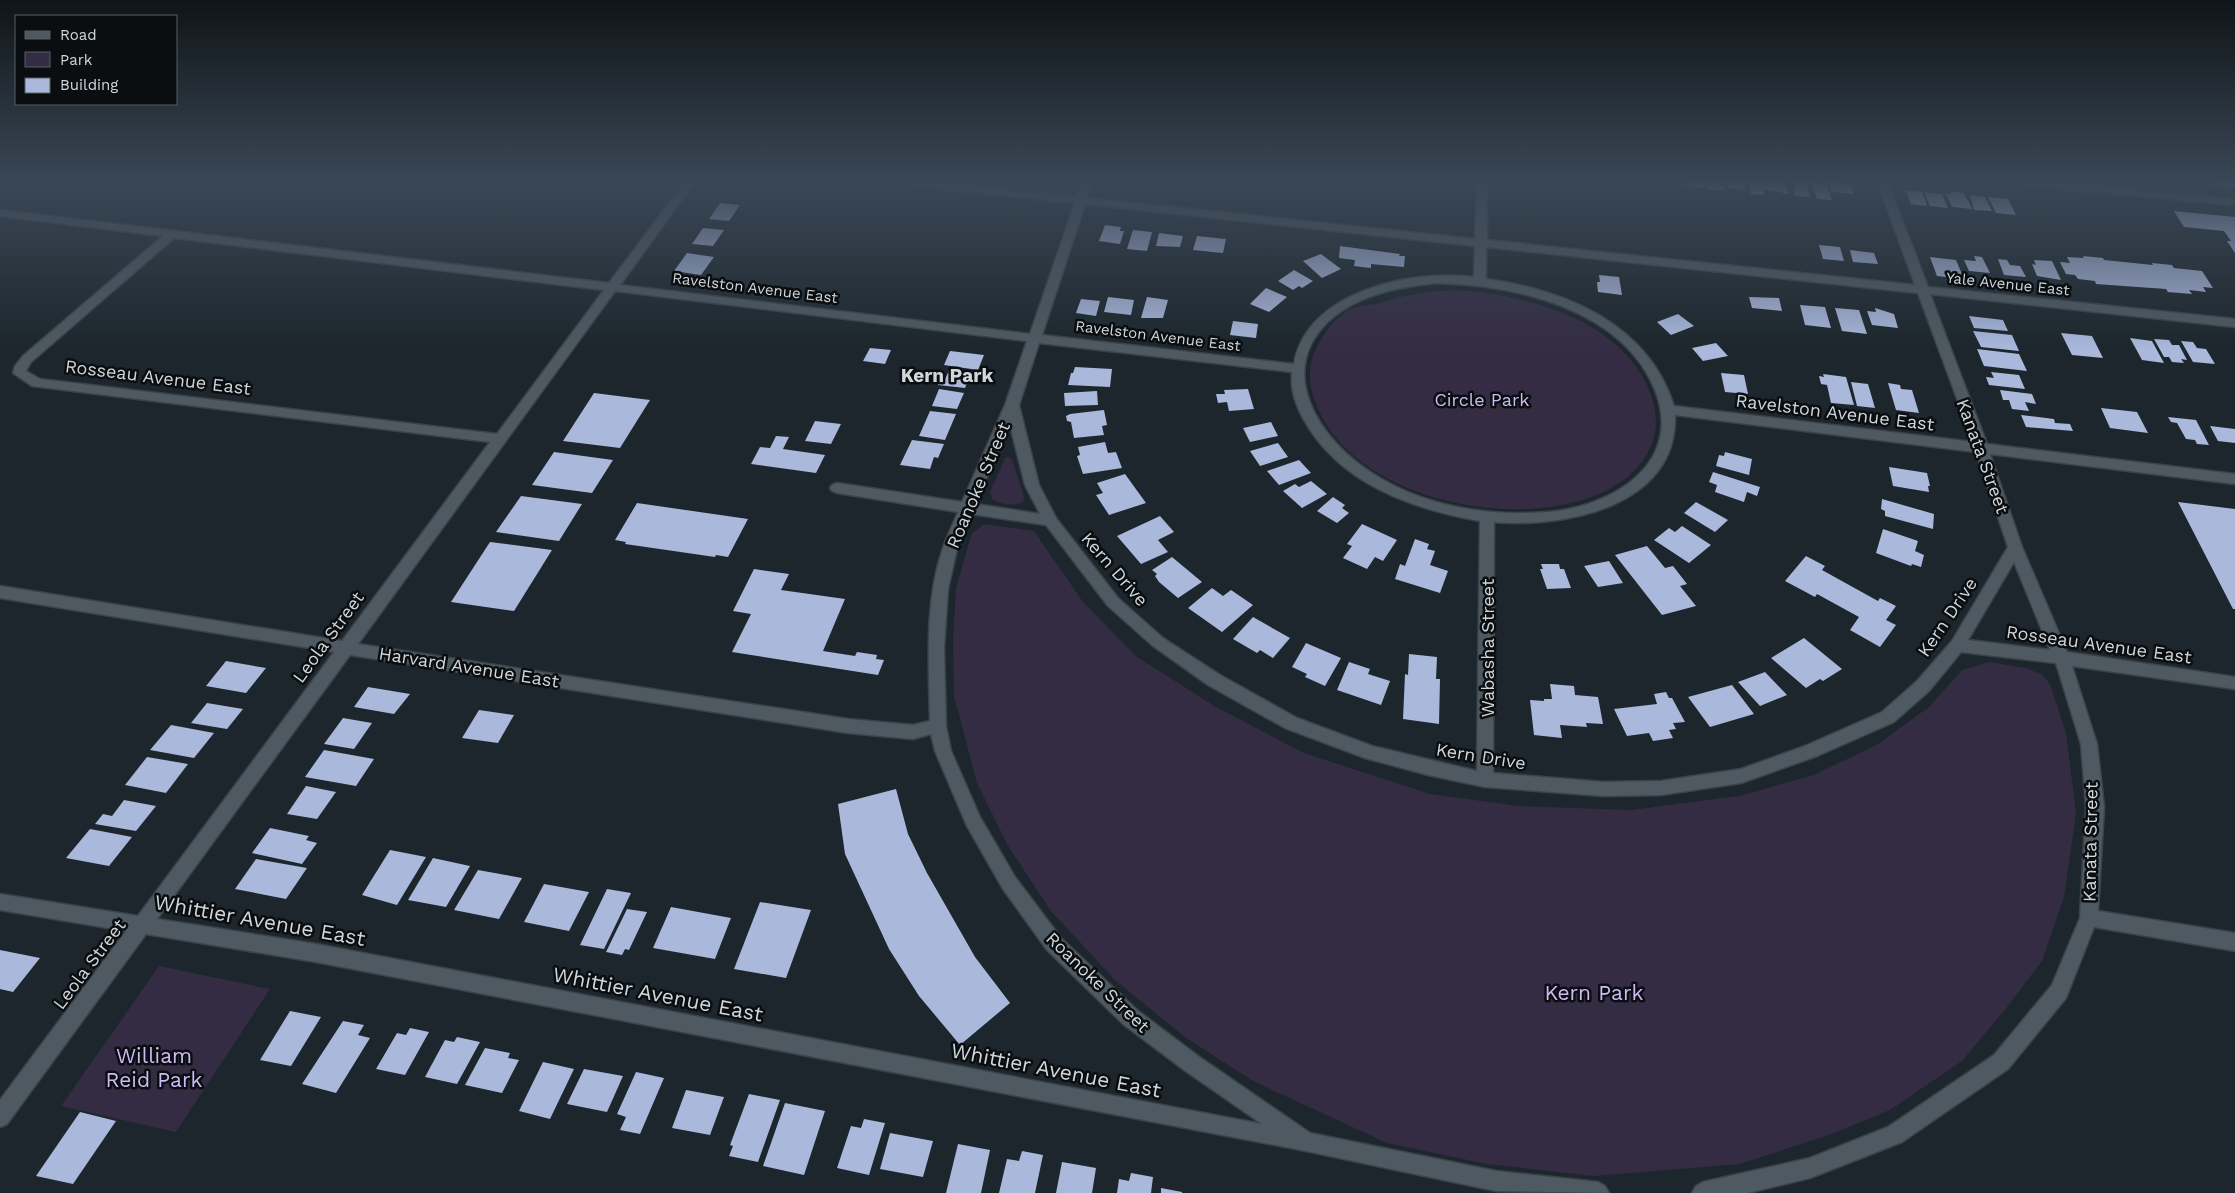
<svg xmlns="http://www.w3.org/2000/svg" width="2235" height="1193" viewBox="0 0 2235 1193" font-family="'Work Sans',sans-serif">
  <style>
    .green { fill: #342c43 }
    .building { fill: #aab8dc }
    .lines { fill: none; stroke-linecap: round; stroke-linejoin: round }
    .street-casing { stroke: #3b4348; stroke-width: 3 }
    .street { fill: #4e5961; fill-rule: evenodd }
    .labels { text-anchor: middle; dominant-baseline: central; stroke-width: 5; stroke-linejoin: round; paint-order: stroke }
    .far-street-label { font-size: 15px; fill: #d0d7db; stroke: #0a0e11 }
    .street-label { font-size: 18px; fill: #d0d7db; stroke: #0a0e11 }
    .park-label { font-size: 18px; fill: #cdbaf4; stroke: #0a0e11 }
    .neighbourhood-label { font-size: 19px; font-weight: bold; fill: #d0d7db; stroke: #0a0e11 }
    .near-street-label { font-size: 21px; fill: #d0d7db; stroke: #0a0e11 }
    .near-park-label { font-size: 21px; fill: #cdbaf4; stroke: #0a0e11 }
  </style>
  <rect width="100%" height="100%" fill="#1c262c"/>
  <g class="green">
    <path d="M1455,290C1525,293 1626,321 1651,395C1658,414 1658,434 1648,452C1632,482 1599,497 1567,504C1488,522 1363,494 1322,417C1312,399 1306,376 1313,356C1321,337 1333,317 1353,308C1361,305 1371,305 1380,303C1388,301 1397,297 1406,296C1422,292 1438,291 1455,290Z"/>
    <path d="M1008,457L1012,459L1024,497L1023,502C1013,507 1001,504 992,499L990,492L1005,458Z"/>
    <path d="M985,524L1034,531L1083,602L1137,657L1216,707L1304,753L1430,794L1519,806L1631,810L1739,796L1814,775L1878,744L1929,707L1962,670L1989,662L2026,668L2043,675L2050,684L2066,733L2076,813L2064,897L2042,961L2004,1011L1962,1061L1890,1110L1829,1135L1740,1164L1594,1176L1487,1164L1387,1143L1255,1082L1186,1038L1115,980L1050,910L1007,844L977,783L954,696L953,640L956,588L972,533Z"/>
    <path d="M159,966L270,989L176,1132L61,1106Z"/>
  </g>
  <g class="building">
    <path d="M1686,183H1704L1705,188L1687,187Z"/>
    <path d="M1707,183H1723L1725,191L1708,189Z"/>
    <path d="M1726,183H1745L1746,190L1728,188Z"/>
    <path d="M1748,183H1785L1789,194L1763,189L1765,195L1751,194Z"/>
    <path d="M1794,183H1806L1810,197L1795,196L1793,189L1796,190Z"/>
    <path d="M1812,183L1827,185L1832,200L1817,199Z"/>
    <path d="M1828,183L1850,184L1854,194L1832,192Z"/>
    <path d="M2213,183H2235V188L2215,186Z"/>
    <path d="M1905,190L1922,192L1927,206L1911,204Z"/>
    <path d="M1950,191L1964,193L1972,209L1952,207L1946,194H1952Z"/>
    <path d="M1924,192L1942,194L1948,208L1930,206Z"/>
    <path d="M1970,195L1985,197L1992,211L1974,210Z"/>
    <path d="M1988,197L2008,199L2016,215L1996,213Z"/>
    <path d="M720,203L740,205L729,221L709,219Z"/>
    <path d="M2174,211L2235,217V253L2227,241H2231L2224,231L2184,227Z"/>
    <path d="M1105,225L1121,227L1120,231H1124L1120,244L1099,241Z"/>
    <path d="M703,228L724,230L713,246L692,244Z"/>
    <path d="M1133,230L1152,232L1147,251L1127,249Z"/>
    <path d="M1159,233L1183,236L1180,247L1156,246Z"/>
    <path d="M1197,236L1226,239L1223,253L1193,250Z"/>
    <path d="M1819,245L1840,247L1844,261L1823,259Z"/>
    <path d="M1340,246L1400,254L1399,256H1405L1404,267L1371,264V268L1354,266L1355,260L1339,258Z"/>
    <path d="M1850,250L1874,253L1878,264L1853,262Z"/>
    <path d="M687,253L714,257L701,275L674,271Z"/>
    <path d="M1321,254L1341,269L1322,278L1303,261Z"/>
    <path d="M1974,256L1982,257L1990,273L1969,271L1964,260L1976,261Z"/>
    <path d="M2083,256L2103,258L2104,260L2153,265L2152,263L2172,265L2174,268L2202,271L2213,288L2203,287L2206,292L2189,290L2192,294L2168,292L2166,289L2096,284L2095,281L2078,279L2075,275L2066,274L2060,262L2070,263L2067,257L2084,258Z"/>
    <path d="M1930,257L1956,260L1964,279L1937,276Z"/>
    <path d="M1998,259L2007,260L2010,265L2020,266L2026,277L2004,275Z"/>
    <path d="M2034,260L2052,261L2061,280L2037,276L2032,264L2036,265Z"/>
    <path d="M1294,270L1313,281L1302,288L1299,286L1293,290L1278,281Z"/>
    <path d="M1599,275L1619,277L1622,295L1598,292L1597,282H1600Z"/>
    <path d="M1266,288L1287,297L1269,312L1250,304Z"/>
    <path d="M1108,297L1134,300L1131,315L1104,312Z"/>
    <path d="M1147,297L1168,300L1163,318H1141Z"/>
    <path d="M1749,297L1779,298L1782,311L1752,308Z"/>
    <path d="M1081,299L1100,301L1096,316L1076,313Z"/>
    <path d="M1800,305L1825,307L1831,328L1805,325Z"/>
    <path d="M1835,308L1859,310L1867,334L1842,331Z"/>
    <path d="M1875,308L1894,314L1898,328L1872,325L1867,311L1876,312Z"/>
    <path d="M1678,314L1694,326L1671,335L1657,322Z"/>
    <path d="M1969,316L2003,320L2008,331L1974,328Z"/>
    <path d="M1233,321L1258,324L1256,338L1230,335Z"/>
    <path d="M1973,331L2012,335L2019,351L1981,347Z"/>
    <path d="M2061,333L2092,336L2103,358L2072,355Z"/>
    <path d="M2130,338L2152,341L2164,363L2142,360Z"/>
    <path d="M2154,339L2169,340L2172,345H2179L2187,360L2181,359L2184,363L2172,362L2169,357H2164Z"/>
    <path d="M2181,341L2193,342L2197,348L2206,349L2215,364L2193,362Z"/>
    <path d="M1716,343L1728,356L1703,361L1692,348Z"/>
    <path d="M870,348L891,350L885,364L863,361Z"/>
    <path d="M1977,349L2019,354L2027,371L1984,366Z"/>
    <path d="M950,351L984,355L978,370L944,365Z"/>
    <path d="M1075,367L1112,369L1110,387L1068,385L1071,373H1073Z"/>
    <path d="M949,371L971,373L965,388L938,385L940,379H945Z"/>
    <path d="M1991,372L2019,375L2025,389L1989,385L1986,377L1994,378Z"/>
    <path d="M1721,373L1744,375L1748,394L1725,392Z"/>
    <path d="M1823,374L1846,377L1854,405L1831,403L1827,385L1821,384L1819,376L1824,377Z"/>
    <path d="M1851,382L1868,384L1875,408L1857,406Z"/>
    <path d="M1888,383L1900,385L1901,389L1912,390L1919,413L1896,410Z"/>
    <path d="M939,389L964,393L957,409L932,406Z"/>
    <path d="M1248,389L1254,409L1229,411L1227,402L1218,403L1216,394H1225L1224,390Z"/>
    <path d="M2000,390L2032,394L2036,404L2025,402L2029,411L2012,409L2009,400H2003Z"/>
    <path d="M1097,391L1098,405L1065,406L1064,393Z"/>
    <path d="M594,393L650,400L620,448L563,441Z"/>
    <path d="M2101,408L2137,412L2148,433L2110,428Z"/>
    <path d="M1104,410L1107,425L1102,426L1104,435L1074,438L1071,422L1067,421L1066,416L1070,414Z"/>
    <path d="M930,411L956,414L945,440L919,436Z"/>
    <path d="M2021,415L2054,419L2055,423L2070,424L2073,431L2026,427Z"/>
    <path d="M2168,417L2196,420L2209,445L2197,444L2195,440L2186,439L2177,423L2171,422Z"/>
    <path d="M815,421L841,424L831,444L805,441Z"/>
    <path d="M1271,422L1278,436L1250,442L1243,428Z"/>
    <path d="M2210,426L2235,429V443L2218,441Z"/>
    <path d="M776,436L789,437L783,449L825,455L816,473L751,464L760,447L770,448Z"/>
    <path d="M912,440L944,444L938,458L934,457L930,469L900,465Z"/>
    <path d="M1105,442L1108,453L1116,452L1122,468L1083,474L1077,456L1080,455L1078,447Z"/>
    <path d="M1278,443L1288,457L1260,466L1250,451Z"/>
    <path d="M554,452L613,460L592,493L532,485Z"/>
    <path d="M1725,452L1752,459L1749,475L1716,466L1719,455L1724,456Z"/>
    <path d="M1299,460L1311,473L1279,485L1267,471Z"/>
    <path d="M1889,467L1927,473L1930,486H1928L1929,492L1893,486Z"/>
    <path d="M1713,472L1760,487L1757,496L1747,492L1744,502L1715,492L1717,485L1709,482Z"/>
    <path d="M1125,474L1146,503L1109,515L1096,495L1103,493L1097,483Z"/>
    <path d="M1311,481L1327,494L1302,508L1283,491L1295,484L1299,487Z"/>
    <path d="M521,496L582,504L559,541L496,532Z"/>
    <path d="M1333,497L1345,505L1342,508L1349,513L1337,523L1317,511Z"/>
    <path d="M1882,499L1934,514L1933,529L1885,516V511L1881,509Z"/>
    <path d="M1696,502L1728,520L1715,532L1684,513Z"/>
    <path d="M2178,502L2235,509V609H2233Z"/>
    <path d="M637,503L748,519L728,557L716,555L715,557L625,544L626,542L615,540Z"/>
    <path d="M1160,516L1174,532L1158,540L1168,552L1141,564L1117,536Z"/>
    <path d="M1362,524L1397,540L1383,561L1375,557L1367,569L1343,558L1352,546L1347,544Z"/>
    <path d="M1682,526L1711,545L1689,563L1654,540L1669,528L1675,532Z"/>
    <path d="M1883,529L1918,541L1915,551L1924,555L1921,567L1912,564L1911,566L1876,553Z"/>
    <path d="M1415,539L1429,544L1427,549L1435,551L1430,565L1448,571L1440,593L1395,579L1400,564L1405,566Z"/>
    <path d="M490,542L552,550L514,611L451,602Z"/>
    <path d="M1647,546L1665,568L1673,566L1687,584L1680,586L1696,606L1662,615L1615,555Z"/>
    <path d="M1806,556L1825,566L1822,570L1878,601L1880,598L1896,606L1886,620L1896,625L1880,647L1850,630L1859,617L1817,594L1815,597L1785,581Z"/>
    <path d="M1172,557L1202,582L1178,598L1159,582L1155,576L1157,574L1152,570Z"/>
    <path d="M1609,561L1623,583L1598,587L1584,566Z"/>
    <path d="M1541,564H1559L1560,569H1564L1571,588L1547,589L1540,569H1543Z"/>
    <path d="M754,569L789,574L781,590L845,599L823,651L855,656L857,652L877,655L876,659L884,660L878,675L732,652L751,614L733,611Z"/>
    <path d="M1212,588L1223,596L1231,590L1253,605L1222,632L1188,608Z"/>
    <path d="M1253,617L1290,638L1273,658L1260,650L1257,653L1233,639Z"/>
    <path d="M1804,638L1842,669L1823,681L1820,679L1806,688L1771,658Z"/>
    <path d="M1306,643L1341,658L1325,686L1305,677L1307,674L1292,667Z"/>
    <path d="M1409,654L1437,657L1436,679H1440L1439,724L1403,719L1405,674L1408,675Z"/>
    <path d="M226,661L266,668L246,693L206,686Z"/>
    <path d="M1349,662L1370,669L1368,674L1390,681L1381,705L1337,690Z"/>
    <path d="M1765,672L1787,695L1760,706L1738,682Z"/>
    <path d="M1550,684L1574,686L1575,695L1598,697L1603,724L1586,723L1587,727L1560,725L1562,738L1534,735L1530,700L1544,701V699H1552Z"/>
    <path d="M1732,685L1754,714L1710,727L1688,697Z"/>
    <path d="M368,687L410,694L394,714L354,707Z"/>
    <path d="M1666,692L1669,698H1672L1685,722L1673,723L1676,729L1669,730L1673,738L1653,741L1649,733L1627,736L1614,709L1657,704L1654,694Z"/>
    <path d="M207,703L243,709L227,729L191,723Z"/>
    <path d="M479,710L514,715L498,743L462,738Z"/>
    <path d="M343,718L372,723L354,749L324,744Z"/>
    <path d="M171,725L214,733L194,758L150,750Z"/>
    <path d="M324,750L374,759L356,786L305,777Z"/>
    <path d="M147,757L188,764L166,793L125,785Z"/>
    <path d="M306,786L336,792L317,819L287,814Z"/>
    <path d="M896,789L908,834L927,873L975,957L1010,1003L960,1045L919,996L889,949L845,854L838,804Z"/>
    <path d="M124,800L156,806L136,831L95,824L103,814L112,816Z"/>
    <path d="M270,828L309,836L306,840L317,843L302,864L252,853Z"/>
    <path d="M90,829L132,837L109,866L66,858Z"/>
    <path d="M390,850L426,857L397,905L362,895Z"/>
    <path d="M433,858L470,866L446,907L408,900Z"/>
    <path d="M256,859L307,868L286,899L235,889Z"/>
    <path d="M478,870L522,878L499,919L454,910Z"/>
    <path d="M544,884L589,892L569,931L524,922Z"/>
    <path d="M607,889L631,893L604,949L580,945Z"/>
    <path d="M760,902L811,910L786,978L734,969Z"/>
    <path d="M671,907L731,918L715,959L653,948Z"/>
    <path d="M627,909L647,912L629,950L625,949L622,955L606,952Z"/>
    <path d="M0,950L40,958L13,992L0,989Z"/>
    <path d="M290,1011L321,1017L291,1066L260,1060Z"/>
    <path d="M343,1021L364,1025L358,1035L370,1038L336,1093L302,1084Z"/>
    <path d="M410,1028L429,1032L405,1075L376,1069L397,1033L406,1035Z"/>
    <path d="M457,1037L480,1042L457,1084L425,1077L445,1040L454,1042Z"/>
    <path d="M485,1048L510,1053L508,1058L519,1060L502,1093L465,1085Z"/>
    <path d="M543,1062L574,1069L550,1119L519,1111Z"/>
    <path d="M584,1069L623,1076L607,1112L567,1104Z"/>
    <path d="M636,1072L664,1078L640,1134L620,1130L626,1117L617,1114Z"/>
    <path d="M686,1090L724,1097L710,1135L672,1128Z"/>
    <path d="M749,1094L780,1100L758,1162L729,1156L733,1146L730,1145Z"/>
    <path d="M785,1103L825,1111L804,1175L763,1166Z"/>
    <path d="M80,1112L116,1121L73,1184L36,1176Z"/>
    <path d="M864,1119L885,1123L869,1175L837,1168L851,1126L861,1128Z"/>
    <path d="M890,1133L933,1141L923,1177L880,1169Z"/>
    <path d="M958,1144L990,1150L981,1193H946Z"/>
    <path d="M1022,1151L1043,1155L1035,1193H999L1007,1159L1019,1161Z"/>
    <path d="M1062,1162L1096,1168L1092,1193H1056Z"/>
    <path d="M1131,1173L1153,1177L1151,1193H1117L1119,1179L1129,1181Z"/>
    <path d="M1161,1188L1182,1192V1193H1161Z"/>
  </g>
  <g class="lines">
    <g class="street-casing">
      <g id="street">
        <path d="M684,183H694L620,285L1030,334L1075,203L914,186L909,183H940L1077,197L1082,183H1092L1087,198L1475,239L1477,183H1487V240L1915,285L1878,183H1888L1928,287L2235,319V327L1930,294L1987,444L2235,474V484L1990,454L2022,547L2067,652L2235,677V689L2072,666L2097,744L2104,807L2098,911L2235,933V951L2094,927L2066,998L2008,1069L1902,1142L1810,1178L1748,1193H1692L1696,1186L1703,1182L1810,1158L1888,1127L1994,1055L2052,985L2080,918L2086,807L2081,744L2056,663L1961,652L1929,691L1894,722L1817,756L1741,783L1661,795L1604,796L1485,787L1428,775L1365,758L1285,728L1208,685L1153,646L1108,606L1046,525L971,514L957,549L948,589L944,648L946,726L951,751L980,817L1015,877L1061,938L1137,1010L1198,1056L1310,1133L1496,1171L1598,1182L1605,1186L1609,1193L1496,1191L1301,1150L316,962L146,934L7,1124L0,1127V1100L126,931L0,910V894L138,916L334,652L0,598V586L342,641L490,442L32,386L13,373L15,366L23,356L163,236L0,216V210L609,283ZM1085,204L1475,246L1474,277C1412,269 1306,291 1294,364L1042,335ZM174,238L604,290L497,434L40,379L26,371L31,362ZM1486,247L1918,293L1973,442L1674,406C1648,324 1566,290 1486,279ZM1436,283C1515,285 1622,308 1655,390C1664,413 1665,436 1652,458C1631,492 1586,509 1547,512C1488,517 1422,506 1372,473C1320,440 1273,371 1331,319C1360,294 1400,287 1436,283ZM615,291L1027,341L1005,405L962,502L837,483L832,485L830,488L832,491L837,493L958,512C953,524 947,536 943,548C924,602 929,664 930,721L913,725L848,719L358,644ZM1039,343L1292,372C1290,388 1296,406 1304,420C1340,484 1412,509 1480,521L1477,771L1372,746L1297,718L1220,675L1163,638L1118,598L1056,518L1039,485L1019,405ZM1675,415L1976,452L2008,547L1952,641L1917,681L1882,712L1805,746L1741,769L1661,781L1604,782L1493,773L1494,522C1564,528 1678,507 1675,415ZM1010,425L1025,485L1040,514L975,504ZM2014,562L2050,650L1968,640ZM350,655L848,733L913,739L931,734L935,751L967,826L1003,889L1047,950L1123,1024L1184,1070L1262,1124L316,944L157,919Z"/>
        <path d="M2025,183H2060L2235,199V205L2030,186Z"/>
      </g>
    </g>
    <use href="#street" class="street"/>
  </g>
  <linearGradient id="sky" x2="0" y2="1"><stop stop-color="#0f1518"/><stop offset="0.52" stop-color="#3a4756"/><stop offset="1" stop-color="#3a4756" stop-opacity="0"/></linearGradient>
  <rect width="2235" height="350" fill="url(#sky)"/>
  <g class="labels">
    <g class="far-street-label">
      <text transform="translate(2008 284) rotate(6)">Yale Avenue East</text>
      <text transform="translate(755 288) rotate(7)">Ravelston Avenue East</text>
      <text transform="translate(1158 336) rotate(7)">Ravelston Avenue East</text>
    </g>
    <g class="street-label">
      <text transform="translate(158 377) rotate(7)">Rosseau Avenue East</text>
      <text transform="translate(1835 412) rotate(7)">Ravelston Avenue East</text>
      <text transform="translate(1983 456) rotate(70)">Kanata Street</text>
      <text transform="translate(978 485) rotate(-67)">Roanoke Street</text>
      <text transform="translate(1115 569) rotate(49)">Kern Drive</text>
      <text transform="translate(1947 617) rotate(-56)">Kern Drive</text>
      <text transform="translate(328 637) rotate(-54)">Leola Street</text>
      <text transform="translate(2099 644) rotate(8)">Rosseau Avenue East</text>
      <text transform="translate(1487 648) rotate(-90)">Wabasha Street</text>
      <text transform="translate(469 667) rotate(9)">Harvard Avenue East</text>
      <text transform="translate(1481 756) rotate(9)">Kern Drive</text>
      <text transform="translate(2090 842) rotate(-89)">Kanata Street</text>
      <text transform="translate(89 964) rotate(-53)">Leola Street</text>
      <text transform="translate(1098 982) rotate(44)">Roanoke Street</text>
    </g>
    <g class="park-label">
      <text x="1482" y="399">Circle Park</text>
    </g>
    <g class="neighbourhood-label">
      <text x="947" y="375">Kern Park</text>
    </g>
    <g class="near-street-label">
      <text transform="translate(260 920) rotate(10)">Whittier Avenue East</text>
      <text transform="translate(658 994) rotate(11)">Whittier Avenue East</text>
      <text transform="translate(1056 1070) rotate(11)">Whittier Avenue East</text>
    </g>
    <g class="near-park-label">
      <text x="1594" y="992">Kern Park</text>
      <text x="154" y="1055">William<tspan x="154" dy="24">Reid Park</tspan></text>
    </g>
  </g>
  <rect x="15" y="15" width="162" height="90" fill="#0a0e11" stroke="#595e62"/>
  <rect x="25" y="31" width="25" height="8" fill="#4e5961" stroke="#595e62"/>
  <text x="60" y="40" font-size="15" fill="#d0d7db">Road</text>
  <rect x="25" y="52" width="25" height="15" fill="#342c43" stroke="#595e62"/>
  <text x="60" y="65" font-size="15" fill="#d0d7db">Park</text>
  <rect x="25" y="78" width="25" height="15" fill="#aab8dc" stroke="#595e62"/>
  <text x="60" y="90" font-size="15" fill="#d0d7db">Building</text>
</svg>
